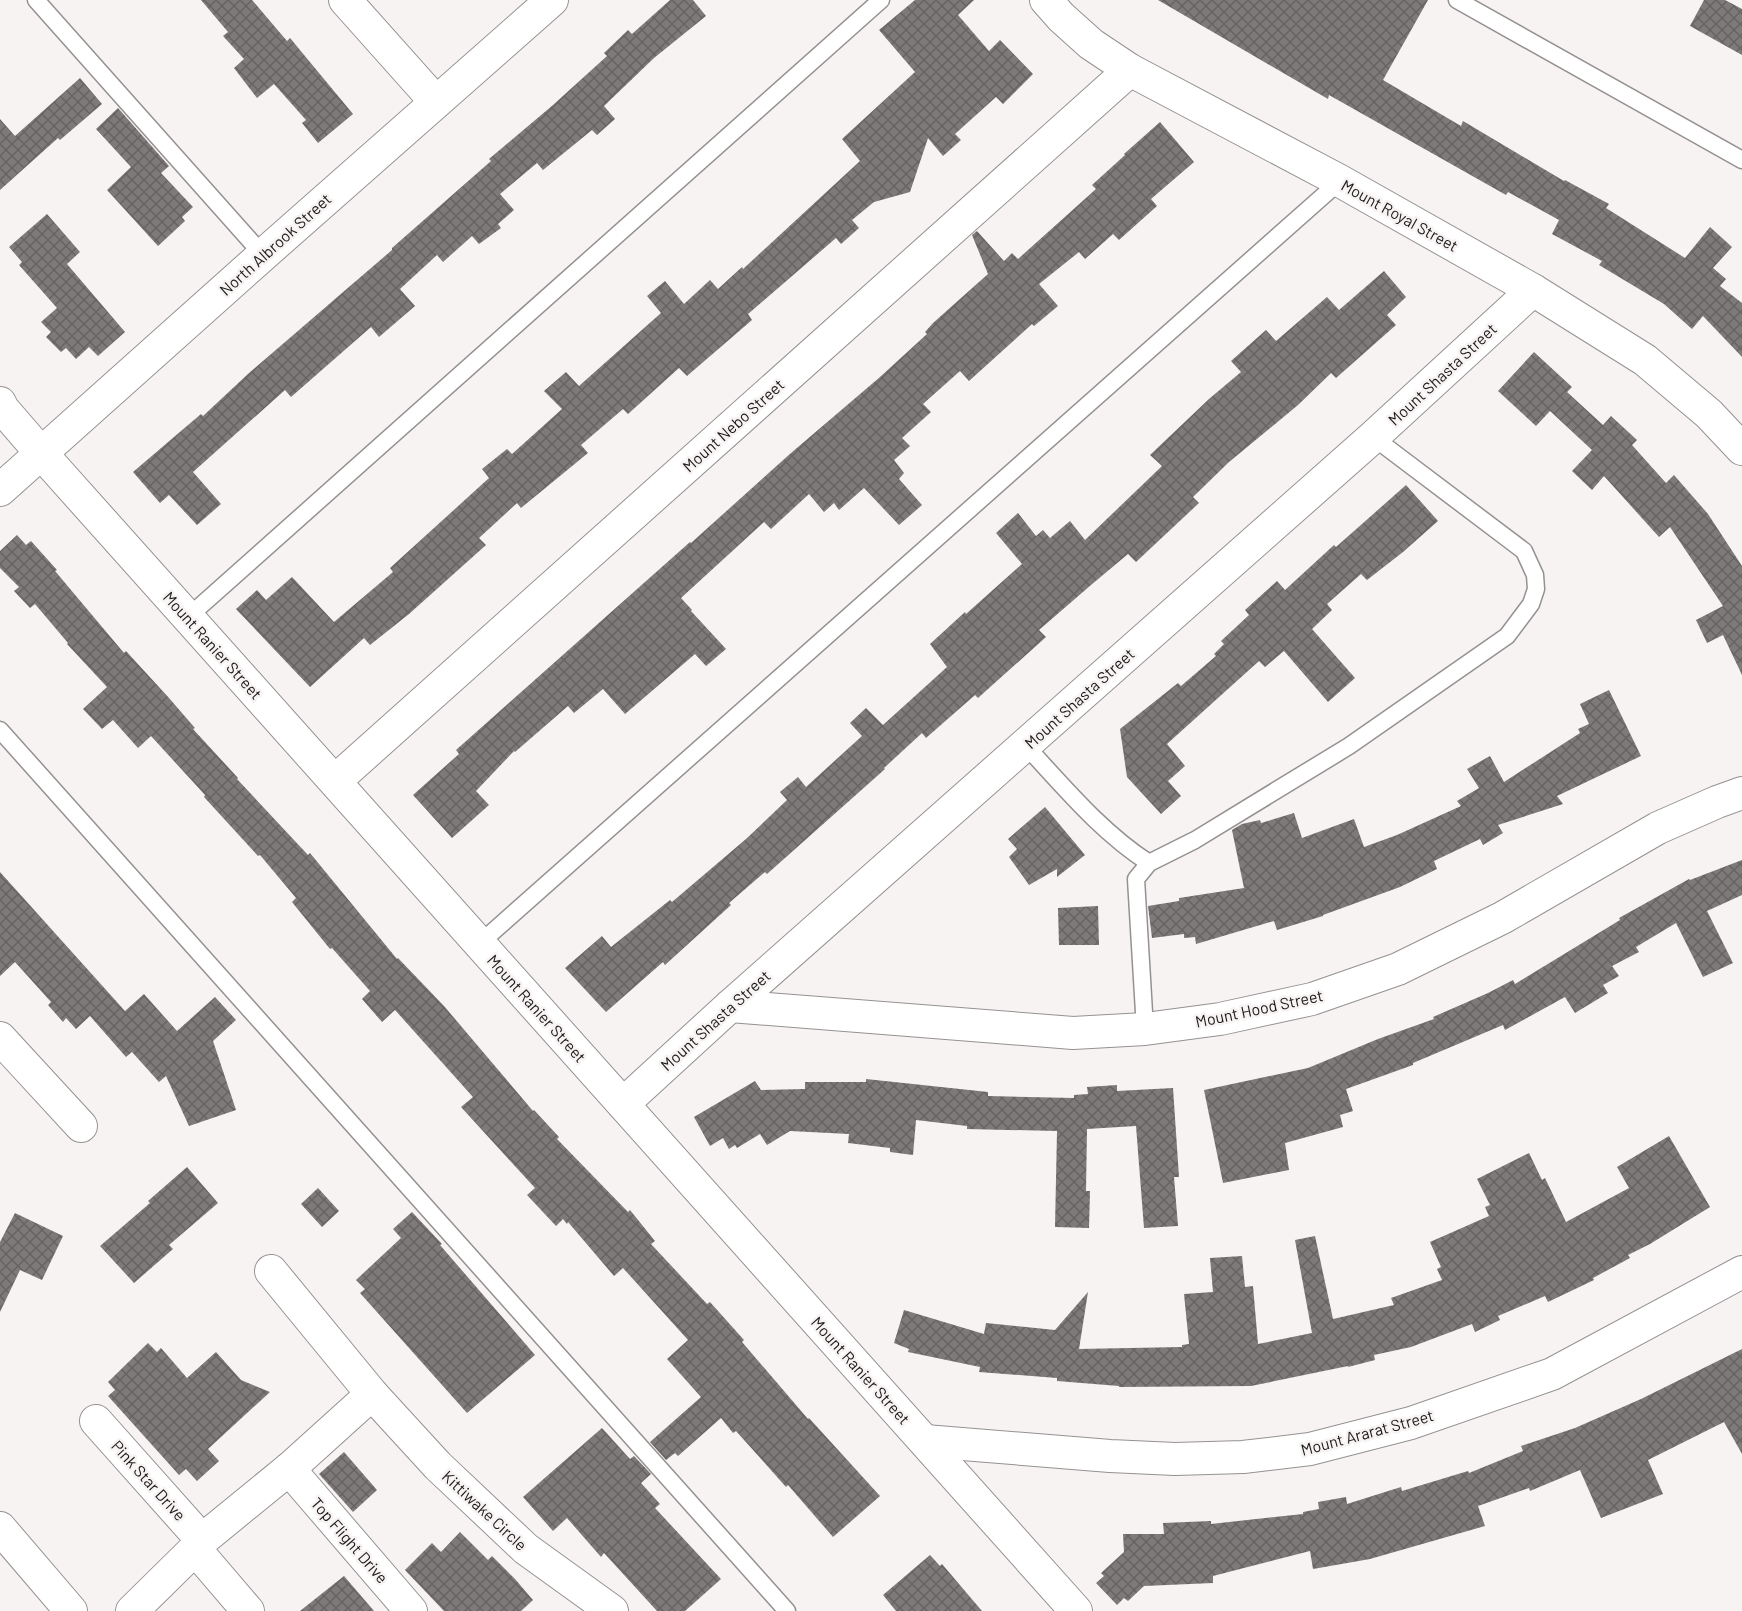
<svg xmlns="http://www.w3.org/2000/svg" width="1742" height="1611" viewBox="0 0 1742 1611" font-family="Barlow,sans-serif">
  <style>
    .building { fill: url(#building-cross-hatch) }
    .lines { fill: none; stroke-linecap: round; stroke-linejoin: round }
    .lane-casing { stroke: #969191; stroke-width: 19 }
    .street-casing { stroke: #969191; stroke-width: 34 }
    .lane { stroke: #fff; stroke-width: 16 }
    .street { stroke: #fff; stroke-width: 32 }
    .labels { text-anchor: middle; dominant-baseline: central; stroke-width: 5; stroke-linejoin: round; paint-order: stroke }
    .street-label { font-size: 16px; fill: #1a1818; stroke: #f8f3f3 }
  </style>
  <defs>
    <pattern id="building-cross-hatch" width="8" height="8" patternUnits="userSpaceOnUse" patternTransform="scale(1.5)"><rect width="8" height="8" fill="#7f7a7a"/><path d="M0 0l8 8M0 8l8-8" fill="none" stroke="#676363"/></pattern>
  </defs>
  <rect width="100%" height="100%" fill="#f8f3f3"/>
  <g class="building">
    <path d="M201,0H252L287,41L290,38L353,114L318,143L302,123L306,120L274,84L257,98L234,68L244,59L223,36L228,32Z"/>
    <path d="M670,0H693L706,16L654,58L604,106L615,119L597,135L592,130L543,170L537,163L500,194L514,210L498,224L501,228L479,244L472,236L443,262L437,255L400,289L415,306L379,337L371,327L291,397L285,390L193,472L221,504L197,525L169,495L160,503L133,472L201,414L203,416L249,373L392,250V248L491,161L489,159L553,105L607,56L604,53L628,30L632,34Z"/>
    <path d="M915,0H974L958,15L989,51L1000,40L1033,74L1003,104L996,97L955,134L961,140L943,156L928,138L910,192L874,202L852,220L859,228L841,244L836,238L748,314L752,320L687,376L679,368L628,414L623,409L581,445L588,453L521,508L517,503L479,538L486,545L409,614L370,645L364,638L310,687L236,609L257,590L266,600L292,577L334,622L393,572L390,568L489,478L482,469L507,449L512,454L562,409L544,391L566,372L579,386L661,313L647,296L665,281L684,304L710,280L718,289L742,267L743,269L860,161L842,139L915,72L879,30Z"/>
    <path d="M1158,0H1428L1383,80L1461,126L1463,121L1564,181L1565,180L1609,204L1606,208L1685,258L1710,227L1732,247L1713,268L1726,279L1720,286L1742,303V357L1703,316L1692,329L1664,304L1599,265L1602,261L1552,234L1559,220L1508,192L1506,195L1329,95L1328,99Z"/>
    <path d="M1704,0H1725L1742,9V55L1690,26Z"/>
    <path d="M80,78L102,104L60,140L58,138L0,190V119L15,136Z"/>
    <path d="M118,108L169,166L161,173L193,207L182,217L185,221L158,246L107,190L131,167L96,129Z"/>
    <path d="M1160,122L1194,162L1151,199L1157,206L1119,240L1113,234L1085,259L1079,252L1039,284L1058,306L1034,326L1032,324L969,381L960,371L923,404L931,412L902,438L910,446L894,460L904,473L899,479L922,505L899,525L864,488L839,510L834,503L824,512L809,494L771,529L764,522L681,598L692,610L691,611L726,649L706,666L695,654L625,714L603,689L574,713L568,706L515,752L514,751L476,791L489,805L452,838L413,795L459,754L456,750L690,542L691,543L791,453L880,377L927,334L925,332L933,323L988,274L972,235L977,231L1004,261L1012,253L1018,259L1096,189L1092,185L1125,155L1124,154Z"/>
    <path d="M47,214L80,252L67,264L125,332L98,356L89,347L76,359L66,348L61,352L46,337L51,332L41,322L57,308L19,265L22,262L9,247Z"/>
    <path d="M1384,271L1406,297L1387,315L1396,325L1336,378L1331,373L1298,405L1229,462L1193,497L1199,503L1136,562L1128,554L1091,585L1039,630L1046,637L978,698L975,695L926,738L922,733L884,768L885,769L767,874L765,872L729,903L731,905L665,965L663,962L606,1012L565,968L602,936L611,947L670,900L672,902L746,839L787,800L780,792L798,777L806,787L862,736L850,723L866,708L883,725L947,667L930,644L965,612L966,614L1022,564L996,533L1018,513L1036,536L1043,530L1050,538L1070,521L1085,540L1162,466L1150,455L1209,399L1241,372L1231,361L1266,330L1276,341L1327,297L1339,310Z"/>
    <path d="M1534,352L1572,387L1567,392L1603,425L1611,416L1637,440L1632,445L1666,483L1674,475L1708,514L1742,566V675L1723,635L1707,643L1696,620L1723,606L1670,527L1659,537L1604,476L1592,490L1572,471L1592,450L1550,411L1536,426L1498,391Z"/>
    <path d="M1406,485L1438,521L1403,552L1367,580L1361,574L1327,604L1332,610L1312,629L1355,678L1328,702L1284,651L1265,667L1259,661L1167,744L1185,766L1168,781L1181,796L1161,814L1127,777L1120,729L1178,683L1181,686L1216,656L1214,654L1224,644L1221,641L1249,615L1245,610L1277,581L1285,590L1334,545L1336,547Z"/>
    <path d="M17,535L26,545L31,541L57,570L55,571L124,653L126,651L169,698L195,728L193,729L238,778L237,779L308,855L310,853L397,959L398,958L444,1006L533,1111L534,1110L559,1137L557,1139L628,1212L630,1210L655,1241L651,1244L707,1304L710,1302L744,1340L742,1342L808,1419L809,1418L880,1496L833,1537L788,1485L786,1487L736,1431L733,1433L721,1418L678,1456L675,1453L666,1460L650,1442L701,1397L667,1359L688,1340L623,1268L614,1276L568,1222L567,1224L563,1219L556,1226L527,1195L535,1188L461,1107L473,1097L395,1010L382,1022L362,999L370,991L332,948L330,949L292,902L296,898L260,855L258,856L204,797L205,795L151,736L138,748L113,720L102,729L83,709L107,687L67,644L68,643L35,604L30,608L14,591L19,587L0,568V551Z"/>
    <path d="M1609,690L1641,756L1557,796L1563,804L1498,825L1503,833L1483,845L1480,839L1434,861L1437,869L1400,887L1323,915V916L1277,930L1274,921L1196,944L1195,937L1184,938V934L1152,938L1148,906L1179,901V898L1244,888L1232,830L1242,824L1260,820L1261,823L1294,813L1302,838L1354,819L1364,847L1397,835L1461,806L1457,801L1479,788L1467,769L1490,756L1504,782L1580,733L1578,729L1589,724L1580,704Z"/>
    <path d="M1045,807L1085,855L1057,877V869L1029,885L1009,857L1017,849L1008,839Z"/>
    <path d="M1742,860V895L1707,911L1733,963L1703,977L1676,923L1636,947L1639,952L1612,966L1619,976L1603,985L1608,993L1575,1013L1565,997L1505,1030L1503,1025L1413,1063V1065L1346,1089L1353,1111L1340,1115L1343,1127L1285,1143L1289,1170L1223,1183L1204,1090L1308,1068L1378,1039L1434,1019L1433,1017L1488,993L1513,980L1515,984L1620,920L1619,918L1689,879L1690,880Z"/>
    <path d="M0,872L125,1011L144,994L177,1031L215,997L236,1020L213,1041L236,1110L189,1126L166,1076L159,1082L132,1052L126,1057L90,1016L76,1029L66,1018L63,1022L48,1005L51,1002L15,962L0,976Z"/>
    <path d="M1098,906L1099,945H1059L1058,908Z"/>
    <path d="M866,1079L988,1092V1096L1074,1098V1095L1088,1094L1087,1087L1117,1085V1091L1173,1088L1179,1177H1174L1178,1226L1144,1228L1136,1126L1087,1129L1086,1191H1090L1089,1228L1055,1227L1057,1131L967,1129V1126L916,1120L913,1155L890,1152V1148L848,1143L849,1134L790,1131L767,1145L760,1134L737,1148L735,1145L729,1149L723,1138L710,1146L694,1117L755,1081L761,1090L805,1089V1082H866Z"/>
    <path d="M1669,1136L1710,1207L1650,1244L1628,1255L1630,1258L1593,1278L1594,1280L1548,1302L1545,1296L1498,1316L1500,1320L1475,1332L1472,1324L1411,1347L1374,1355L1375,1360L1348,1367V1366L1251,1386L1119,1387V1386L1057,1381V1378L979,1372L980,1367L908,1352L909,1349L894,1343L904,1310L984,1334L986,1323L1055,1330L1088,1292L1079,1349L1182,1347V1345L1189,1344L1184,1294L1213,1292L1210,1258L1242,1256L1245,1287L1253,1286L1258,1344L1312,1333L1295,1240L1315,1236L1333,1319L1394,1305L1391,1298L1442,1280L1437,1269L1441,1267L1430,1242L1489,1216L1485,1207L1490,1205L1477,1179L1529,1153L1542,1180L1545,1178L1566,1222L1629,1188L1617,1167Z"/>
    <path d="M187,1167L218,1203L169,1245L173,1249L134,1283L100,1246L150,1203L148,1201Z"/>
    <path d="M318,1188L339,1211L322,1227L301,1204Z"/>
    <path d="M412,1212L442,1244L440,1245L535,1355L467,1413L360,1293L365,1289L356,1280L401,1238L393,1229Z"/>
    <path d="M15,1213L63,1236L42,1280L20,1270L0,1312V1242Z"/>
    <path d="M148,1343L157,1352L161,1348L187,1378L216,1352L241,1380L270,1392L208,1449L219,1461L197,1481L186,1469L179,1475L108,1396L115,1390L108,1382Z"/>
    <path d="M1742,1349V1454L1724,1422L1648,1460L1663,1494L1601,1518L1580,1470L1530,1491L1529,1488L1478,1506L1485,1526L1370,1559L1313,1569L1310,1551L1213,1576V1583L1144,1586L1128,1601L1124,1598L1117,1605L1096,1583L1104,1576L1101,1573L1124,1552L1123,1534H1164L1163,1523L1211,1521V1524L1303,1514V1512L1319,1509L1318,1502L1346,1497L1347,1504L1401,1487L1402,1491L1468,1471L1469,1473L1523,1451L1521,1446L1575,1428L1641,1399Z"/>
    <path d="M602,1428L630,1459L634,1456L651,1474L641,1483L660,1504L655,1508L721,1579L685,1611H657L604,1553L601,1557L567,1518L553,1531L523,1497Z"/>
    <path d="M344,1452L377,1490L353,1512L319,1474Z"/>
    <path d="M460,1532L488,1560L492,1556L515,1579L533,1600L521,1611H444L405,1570L432,1543L441,1552Z"/>
    <path d="M930,1555L940,1566L942,1564L982,1611H896L883,1595Z"/>
    <path d="M344,1576L374,1611H300Z"/>
  </g>
  <g class="lines">
    <g class="lane-casing">
      <g id="lane">
        <path d="M36,0L263,255"/>
        <path d="M1457,0L1742,160"/>
        <path d="M188,617L881,0"/>
        <path d="M0,730L787,1611"/>
        <path d="M1025,745C1064,787 1101,832 1149,863"/>
        <path d="M479,944L1340,181"/>
        <path d="M1145,1029L1136,879L1149,863L1195,840L1349,746L1507,636L1531,604L1536,589L1535,575L1524,551L1373,437"/>
      </g>
    </g>
    <g class="street-casing">
      <g id="street">
        <path d="M345,0L436,102"/>
        <path d="M1046,0L1061,17L1091,44L1130,70L1340,181L1533,290L1645,360L1709,414L1742,449"/>
        <path d="M0,403L3,409L41,453L1076,1611"/>
        <path d="M0,490L263,255L552,0"/>
        <path d="M335,781L1130,70"/>
        <path d="M730,1006L1073,1033L1145,1029L1220,1019L1312,999L1398,969L1502,918L1658,828L1717,802L1742,793"/>
        <path d="M0,1038L81,1126"/>
        <path d="M623,1104L730,1006L1373,437L1533,290"/>
        <path d="M271,1271L372,1394L438,1466L526,1549L612,1611"/>
        <path d="M96,1421L202,1540"/>
        <path d="M925,1441L1110,1456L1175,1459L1243,1457L1310,1449L1411,1423L1552,1374L1742,1272"/>
        <path d="M289,1469L411,1611"/>
        <path d="M0,1528L71,1611"/>
        <path d="M195,1549L248,1611"/>
        <path d="M132,1611L195,1549L202,1540L289,1469L372,1394"/>
      </g>
    </g>
    <use href="#lane" class="lane"/>
    <use href="#street" class="street"/>
  </g>
  <g class="labels">
    <g class="street-label">
      <text transform="translate(1400 215) rotate(29)">Mount Royal Street</text>
      <text transform="translate(275 244) rotate(-42)">North Albrook Street</text>
      <text transform="translate(1442 374) rotate(-43)">Mount Shasta Street</text>
      <text transform="translate(733 425) rotate(-42)">Mount Nebo Street</text>
      <text transform="translate(213 645) rotate(48)">Mount Ranier Street</text>
      <text transform="translate(1079 698) rotate(-42)">Mount Shasta Street</text>
      <text transform="translate(537 1008) rotate(48)">Mount Ranier Street</text>
      <text transform="translate(1259 1008) rotate(-12)">Mount Hood Street</text>
      <text transform="translate(715 1020) rotate(-42)">Mount Shasta Street</text>
      <text transform="translate(861 1370) rotate(48)">Mount Ranier Street</text>
      <text transform="translate(1367 1432) rotate(-15)">Mount Ararat Street</text>
      <text transform="translate(149 1480) rotate(48)">Pink Star Drive</text>
      <text transform="translate(485 1510) rotate(43)">Kittiwake Circle</text>
      <text transform="translate(350 1540) rotate(49)">Top Flight Drive</text>
    </g>
  </g>
</svg>
